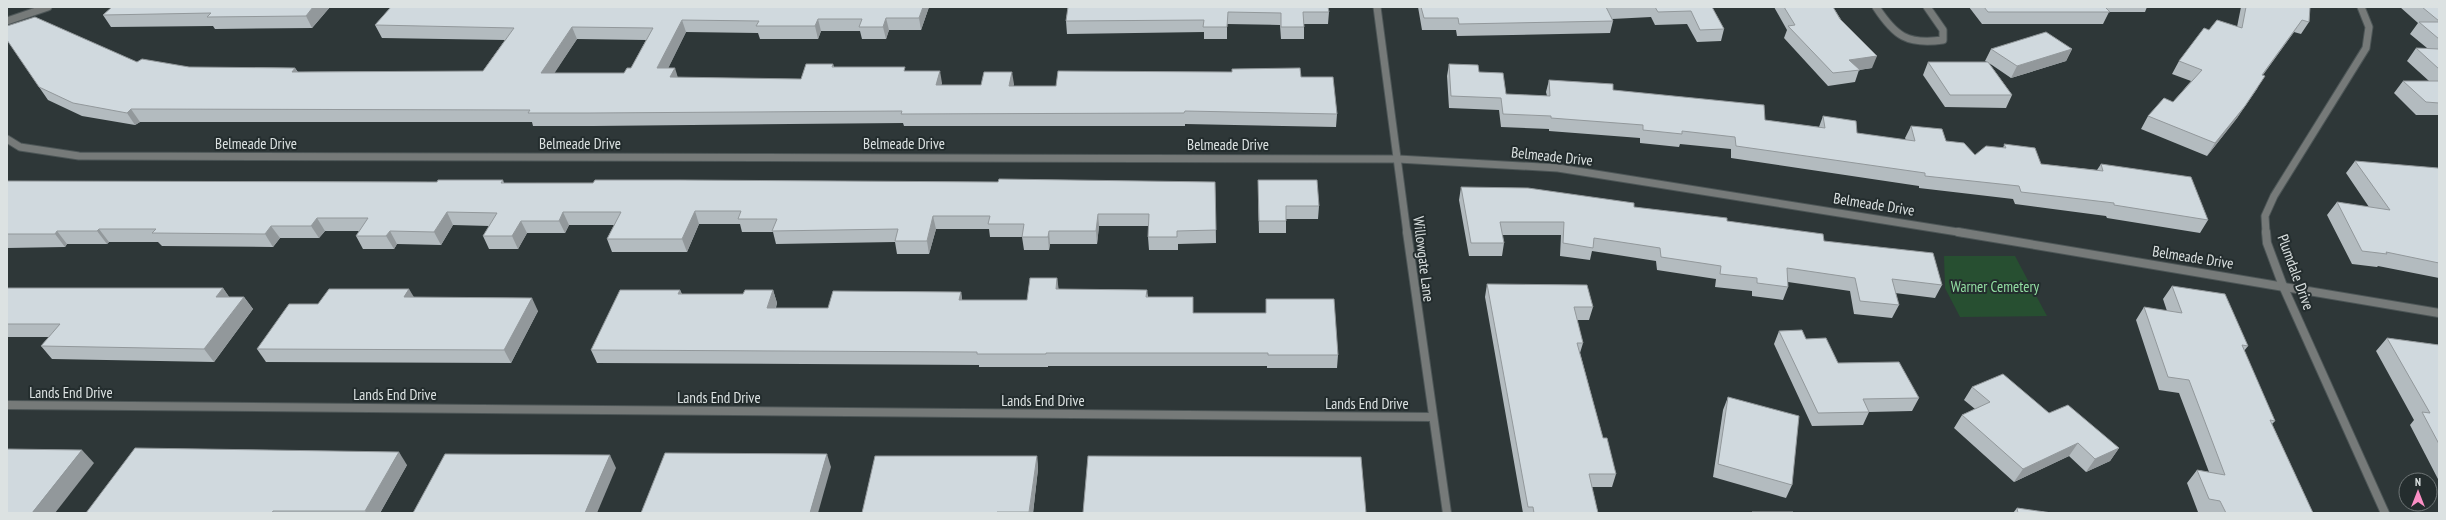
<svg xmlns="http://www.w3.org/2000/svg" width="2446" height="520" viewBox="0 0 2446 520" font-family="'PT Sans Narrow',sans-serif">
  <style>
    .green { fill: #274f31 }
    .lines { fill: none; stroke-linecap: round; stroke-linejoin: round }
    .minor-far1-casing { stroke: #4d5657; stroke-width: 9 }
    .minor-casing { stroke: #4d5657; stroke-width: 10 }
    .tertiary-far1-casing { stroke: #4d5657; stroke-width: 9 }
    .tertiary-casing { stroke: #4d5657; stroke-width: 10 }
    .minor-far1 { stroke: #767a79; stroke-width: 7 }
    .minor { stroke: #767a79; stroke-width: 8 }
    .tertiary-far1 { stroke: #767a79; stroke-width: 7 }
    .tertiary { stroke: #767a79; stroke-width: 8 }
    .wall { fill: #b3bbbf; fill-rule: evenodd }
    .shaded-wall { fill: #92989b }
    .building { fill: #d0d9de; stroke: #92989b; fill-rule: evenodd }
    .labels { text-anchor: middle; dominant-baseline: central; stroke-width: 4; stroke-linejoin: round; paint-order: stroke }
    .street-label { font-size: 15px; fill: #dce2e2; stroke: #242d2e }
    .park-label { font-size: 15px; fill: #92dda2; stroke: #242d2e }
  </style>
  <rect width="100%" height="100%" fill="#2e3738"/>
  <path class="green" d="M1944,256H2015L2047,316L1960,317L1945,288Z"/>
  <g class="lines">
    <g class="minor-far1-casing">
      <g id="minor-far1">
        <path d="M1876,7C1895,36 1907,45 1943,40V30L1927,7"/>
        <path d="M7,21L48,7"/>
        <path d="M7,139L20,147L79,156L1398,159L1558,168L1964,233"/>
        <path d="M2266,233L2265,216L2274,196L2366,48L2369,27L2361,7"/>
      </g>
    </g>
    <g class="minor-casing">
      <g id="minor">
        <path d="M1958,232L2439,313"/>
        <path d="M2266,232L2267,243L2283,286L2385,513"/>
        <path d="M7,405L1432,417"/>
      </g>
    </g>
    <g class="tertiary-far1-casing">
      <path id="tertiary-far1" d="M1377,7L1407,233"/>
    </g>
    <g class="tertiary-casing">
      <path id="tertiary" d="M1407,232L1447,513"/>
    </g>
    <use href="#minor-far1" class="minor-far1"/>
    <use href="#minor" class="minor"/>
    <use href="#tertiary-far1" class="tertiary-far1"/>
    <use href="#tertiary" class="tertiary"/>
  </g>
  <g class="wall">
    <path d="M112,7H330L312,28L215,29L213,26L111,27L103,15Z"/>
    <path d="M391,7H929L921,30H889L886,39H862L860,31H821L818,39H760L758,33L686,32L668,68L678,78L801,79L833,64L834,67L906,71L942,83L941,85H981L1014,84L1013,86H1056L1301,77L1337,114L1336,127L1185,124V126H904L903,123L594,126H533L532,122H140L135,125L82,116L48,100L39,87L137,62L189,67L295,68L298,72L483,71L505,40L382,38L375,25ZM577,39L646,40L631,68L624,73H554Z"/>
    <path d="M1068,7L1329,12L1328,24H1304V39H1281L1280,25L1227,24V39H1204V32L1067,34L1066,21Z"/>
    <path d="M1418,7H1712L1724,29L1721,41L1697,42L1687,24L1655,25L1651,17L1612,19L1613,21L1610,33L1457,36L1456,30H1422Z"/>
    <path d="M1774,7H1833L1872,68L1859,70L1855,82L1828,86L1784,38L1787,30Z"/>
    <path d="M1969,7H2147L2145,12H2109L2103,24H1982Z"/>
    <path d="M2241,7H2310L2309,22L2301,34L2294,32L2263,75L2257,89L2237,118L2207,156L2141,129L2148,116L2173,102L2191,81L2172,74L2179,61L2209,30L2237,27Z"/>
    <path d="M2400,7H2439V115H2416L2394,93L2403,81H2429L2407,61L2416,48H2427L2410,34L2418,23Z"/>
    <path d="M1991,49H2072L2066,61L2011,78L1989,63L2012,95L2006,108L1945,107L1923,75L1928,62H1987L1985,61Z"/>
    <path d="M1449,64L1479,72L1506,94L1547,96L1546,92L1549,80L1613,90L1765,120L1819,127L1823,116L1857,133L1906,140L1905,138L1911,126L1975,155L2003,148L2004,145L2041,164L2097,170L2101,164L2208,220L2200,233L2107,218L2106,216L2015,204L2013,199L1919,188V186L1731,158V149L1680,144L1679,147L1640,143V138L1549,131V129L1501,127L1499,110L1449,108L1447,76Z"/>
    <path d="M2355,161L2439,170V278L2378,266L2377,267L2352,264L2327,215L2337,202L2369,207L2346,173Z"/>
    <path d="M503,180L504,183L1215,182L1216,243L1178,244V250H1149L1148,237V226H1099L1097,244H1050L1049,250H1024L1022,237H990L989,229H936L929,254H897L895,242L776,244L773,232H742L740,224H699L687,252H612L607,239L614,225H569L565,233H527L518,249H489L483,236L489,226L453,225L441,245L397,244L394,249H363L356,236L359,231H325L319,238H280L273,247L162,246L158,242H109L107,244H67L65,247L7,248V181L437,182Z"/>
    <path d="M1258,180L1319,206L1318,219H1286V233H1259L1258,193Z"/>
    <path d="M1461,187L1634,207L1727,221L1824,241L1942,285L1935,298L1895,293L1899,305L1892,318L1854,314L1850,291L1788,282V287L1783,300L1752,296V291L1715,287L1716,279L1657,270L1656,261L1592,251L1590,260L1560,256L1561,235H1502L1504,243L1502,256H1469L1459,200Z"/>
    <path d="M1057,278L1058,289L1147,290L1148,297L1193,313H1266V299L1338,355L1337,368H1267V366H1048V367H979V365L597,363L591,350L680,290L682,294H743L773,290L777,303L776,308H828L961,292L962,300H1027Z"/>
    <path d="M1487,284L1593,307L1589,320H1577L1583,343L1580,353L1603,438L1616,474L1612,487H1592L1598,513H1523L1485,297Z"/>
    <path d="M2172,286L2248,346L2244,351L2275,421L2272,424L2313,513H2207L2198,512L2187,483L2197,470L2209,472L2179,393L2159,390L2136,320L2144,307L2167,311L2163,299Z"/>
    <path d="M7,288H223L229,297H244L253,309L214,362L52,359L41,346L49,337H7Z"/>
    <path d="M414,298L538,311L511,363L266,362L257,349L318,304Z"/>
    <path d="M1779,331L1806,339L1838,363L1919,398L1912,411L1869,412L1863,425L1812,426L1774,344Z"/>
    <path d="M2387,338L2439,345V481L2410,425L2414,420L2376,351Z"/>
    <path d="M1972,387L2049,413L2119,448L2110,461L2086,472L2069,456L2014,482L1954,428L1962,415L1975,409L1964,400Z"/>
    <path d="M1728,397L1792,485L1786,498L1713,477L1723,410Z"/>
    <path d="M1037,456L1038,469L1033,513H862Z"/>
    <path d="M407,465L380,513H86Z"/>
    <path d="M2017,508L2052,513H2013Z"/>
  </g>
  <g class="shaded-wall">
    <path d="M313,7H330L312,28L306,16Z"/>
    <path d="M923,7H929L921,30L919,18Z"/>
    <path d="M886,18L889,30L886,39L883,27Z"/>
    <path d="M818,19L821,31L818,39L815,26Z"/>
    <path d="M682,20L686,32L662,81L657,68Z"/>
    <path d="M2302,20L2294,32L2254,87L2262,75Z"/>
    <path d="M572,27L577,39L546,86L541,73Z"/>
    <path d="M2072,49L2066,61L2011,78L2017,66Z"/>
    <path d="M1877,56L1872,68L1845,72L1849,60Z"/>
    <path d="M295,68L302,80L292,72Z"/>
    <path d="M675,68L679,81L670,77Z"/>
    <path d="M940,71L942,83L938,98L936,85Z"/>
    <path d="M1012,72L1014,84L1011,98L1009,86Z"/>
    <path d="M2265,76L2237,118L2207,156L2215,143Z"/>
    <path d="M131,109L140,122L135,125L127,113Z"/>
    <path d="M695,211L699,224L687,252L682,239Z"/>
    <path d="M447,212L453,225L441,245L434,232Z"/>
    <path d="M563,212L569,225L565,233L559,221Z"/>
    <path d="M1098,214L1099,226L1097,244L1096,231Z"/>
    <path d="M933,216L936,229L929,254L927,241Z"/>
    <path d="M317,218L325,231L319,238L311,226Z"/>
    <path d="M521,221L527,233L518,249L512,236Z"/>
    <path d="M271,226L280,238L273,247L265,234Z"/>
    <path d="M99,229L109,242L107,244L97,231Z"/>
    <path d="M57,231L67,244L65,247L55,234Z"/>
    <path d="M390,231L397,244L394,249L386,236Z"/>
    <path d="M1049,231L1050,244L1049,250L1048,237Z"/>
    <path d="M1057,278L1059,291L1056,289Z"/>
    <path d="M223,288L232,301L216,297Z"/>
    <path d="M409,289L417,302L404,297Z"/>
    <path d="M680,290L685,303L678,294Z"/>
    <path d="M773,290L777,303L771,321L767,308Z"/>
    <path d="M961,292L963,305L959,300Z"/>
    <path d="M244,297L253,309L214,362L204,349Z"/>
    <path d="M532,298L538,311L511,363L504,350Z"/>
    <path d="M2078,443L2069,456L2014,482L2023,469Z"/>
    <path d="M2119,448L2110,461L2086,472L2095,459Z"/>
    <path d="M82,450L94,463L55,513H32Z"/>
    <path d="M399,452L407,465L380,513H366L365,511Z"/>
    <path d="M827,454L831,467L818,513H810Z"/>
    <path d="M610,455L616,468L597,513H585Z"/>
    <path d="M1037,456L1038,469L1033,513H1029Z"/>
  </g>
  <g class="building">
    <path d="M112,7H313L306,16L207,17L211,13L103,15Z"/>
    <path d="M391,7H923L919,18H886L883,27H859L862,19H818L815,26H756L759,21L682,20L657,68H675L670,77L801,79L806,64H833L832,67H905L904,71H940L936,85H981L984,72H1012L1009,86H1056L1058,71L1232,72V69L1300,68L1301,77H1333L1337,114L1185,111L1184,113L901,114L902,111L589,113H528L530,110L131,109L127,113L73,103L39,87L7,40V26L35,17L137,62L142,59L189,67L295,68L292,72L483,71L514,28L375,25ZM572,27L653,28L631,68H627L624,73H541Z"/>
    <path d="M1068,7H1328L1329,12H1303L1304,27H1281V13L1228,12L1227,27H1203L1204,20L1066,21Z"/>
    <path d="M1421,7H1606L1613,21L1459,24L1458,18H1424Z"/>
    <path d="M1655,7H1712L1724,29L1700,30L1691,11L1658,12Z"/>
    <path d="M1784,7H1833L1840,19L1877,56L1849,60L1860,70L1833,73L1788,26L1795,25Z"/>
    <path d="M1984,7H2105L2110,12H1988Z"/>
    <path d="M2246,7H2310L2309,22L2302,20L2262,75L2265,76L2245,106L2215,143L2148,116L2164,98L2173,102L2202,70L2179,61L2204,28L2209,30L2217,20L2242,28Z"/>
    <path d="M2422,7H2439V21Z"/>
    <path d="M2419,22H2439V39Z"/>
    <path d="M2046,32L2072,49L2017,66L1991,49Z"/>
    <path d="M2416,48L2439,49V69Z"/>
    <path d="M1928,62H1988L2012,95H1950Z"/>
    <path d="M1449,64L1478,65L1479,72L1503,73L1506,94L1550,96L1549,80L1613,84V90L1764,105L1765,120L1825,128L1823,116L1856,121L1857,133L1915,141L1911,126L1942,129L1946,141L1964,143L1975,155L1986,146L2006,148L2004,144L2035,148L2041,164L2103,171L2101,164L2191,177L2208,220L2114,205V203L2021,192L2019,186L1925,176V173L1736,146L1735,137L1682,131V134L1643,130V125L1551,118V116L1503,114L1501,98L1451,96Z"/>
    <path d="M2403,81H2439V103L2426,102Z"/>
    <path d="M2355,161L2438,168L2439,170V263L2386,252L2387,254L2362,251L2337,202L2390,210Z"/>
    <path d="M999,179L1215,182L1216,230L1177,231V237H1148L1149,214H1098L1096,231H1049L1048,237H1022L1024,224H988L990,216H933L927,241H895L898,229L772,231L777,219H738L741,211H695L682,239H607L621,212H563L559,221H521L512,236H483L497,213L447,212L434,232L390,231L386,236H356L368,218H317L311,226H271L265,234L152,233L156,229H99L97,231H57L55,234H7V181L437,182L438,180H503L501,183H593L595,180H680L998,182Z"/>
    <path d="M1258,180H1317L1319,206H1286V221H1259Z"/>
    <path d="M1461,187L1528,188L1634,203V207L1727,218V221L1823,234L1824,241L1933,253L1942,285L1892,279L1899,305L1860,301L1855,278L1787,268L1788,287L1757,283V278L1720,274L1721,266L1661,257L1660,248L1594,238L1593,248L1563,243L1564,222H1500L1504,243H1471Z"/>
    <path d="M1030,278H1057L1056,289L1147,290L1146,297H1193V313H1266V299H1334L1338,355H1268V353H1046V354H977V352L591,350L620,290H680L678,294H743L745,290H773L767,308H828L833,291L961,292L959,300H1027Z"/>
    <path d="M1487,284L1587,285L1593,307H1574L1583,343H1577L1603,438H1607L1616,474H1589L1598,513H1534L1533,507H1528Z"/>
    <path d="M2172,286L2225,294L2248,346L2242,345L2275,421L2270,420L2313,513H2226L2220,501L2209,499L2197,470L2225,475L2189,380L2168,377L2144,307L2182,313Z"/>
    <path d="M7,288H223L216,297H244L204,349L41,346L60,324H7Z"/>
    <path d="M329,289H409L404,297L532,298L504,350L257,349L289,304H318Z"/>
    <path d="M1802,330L1806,339L1826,338L1838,363L1899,362L1919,398L1863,399L1869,412L1818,413L1779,331Z"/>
    <path d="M2387,338L2439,345V444L2422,412L2430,413Z"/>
    <path d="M2003,374L2049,413L2068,405L2119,448L2095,459L2078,443L2023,469L1962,415L1990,402L1972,387Z"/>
    <path d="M1728,397L1799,416L1792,485L1718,464Z"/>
    <path d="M135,448L399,452L365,511H273L272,513H86Z"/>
    <path d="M7,449L82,450L32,513H7Z"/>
    <path d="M665,453L827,454L810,513H641Z"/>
    <path d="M445,454L610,455L585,513H413Z"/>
    <path d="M875,456H1037L1029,512H997V513H862Z"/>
    <path d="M1088,456L1361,457L1366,513H1083Z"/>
    <path d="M2017,508L2052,513H2018Z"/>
    <path d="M1752,512H1793L1794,513H1753Z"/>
  </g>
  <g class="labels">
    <g class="street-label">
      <text x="256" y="143">Belmeade Drive</text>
      <text x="580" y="143">Belmeade Drive</text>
      <text x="904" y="143">Belmeade Drive</text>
      <text x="1228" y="144">Belmeade Drive</text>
      <text transform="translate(1552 156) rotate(6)">Belmeade Drive</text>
      <text transform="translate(1874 204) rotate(9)">Belmeade Drive</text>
      <text transform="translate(2193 257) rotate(9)">Belmeade Drive</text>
      <text transform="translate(1424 259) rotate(83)">Willowgate Lane</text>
      <text transform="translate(2296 272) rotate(70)">Plumdale Drive</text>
      <text x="71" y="392">Lands End Drive</text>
      <text x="395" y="394">Lands End Drive</text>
      <text x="719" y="397">Lands End Drive</text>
      <text x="1043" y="400">Lands End Drive</text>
      <text x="1367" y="403">Lands End Drive</text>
    </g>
    <g class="park-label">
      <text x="1995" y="286">Warner Cemetery</text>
    </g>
  </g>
  <rect width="2446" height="520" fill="none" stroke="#dce2e2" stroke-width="16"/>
  <g transform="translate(2418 492)"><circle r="19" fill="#242d2e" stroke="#6e7576"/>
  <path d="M0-3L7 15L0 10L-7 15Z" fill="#fb8fc5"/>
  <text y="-6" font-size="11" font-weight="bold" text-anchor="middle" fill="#dce2e2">N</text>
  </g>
</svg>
